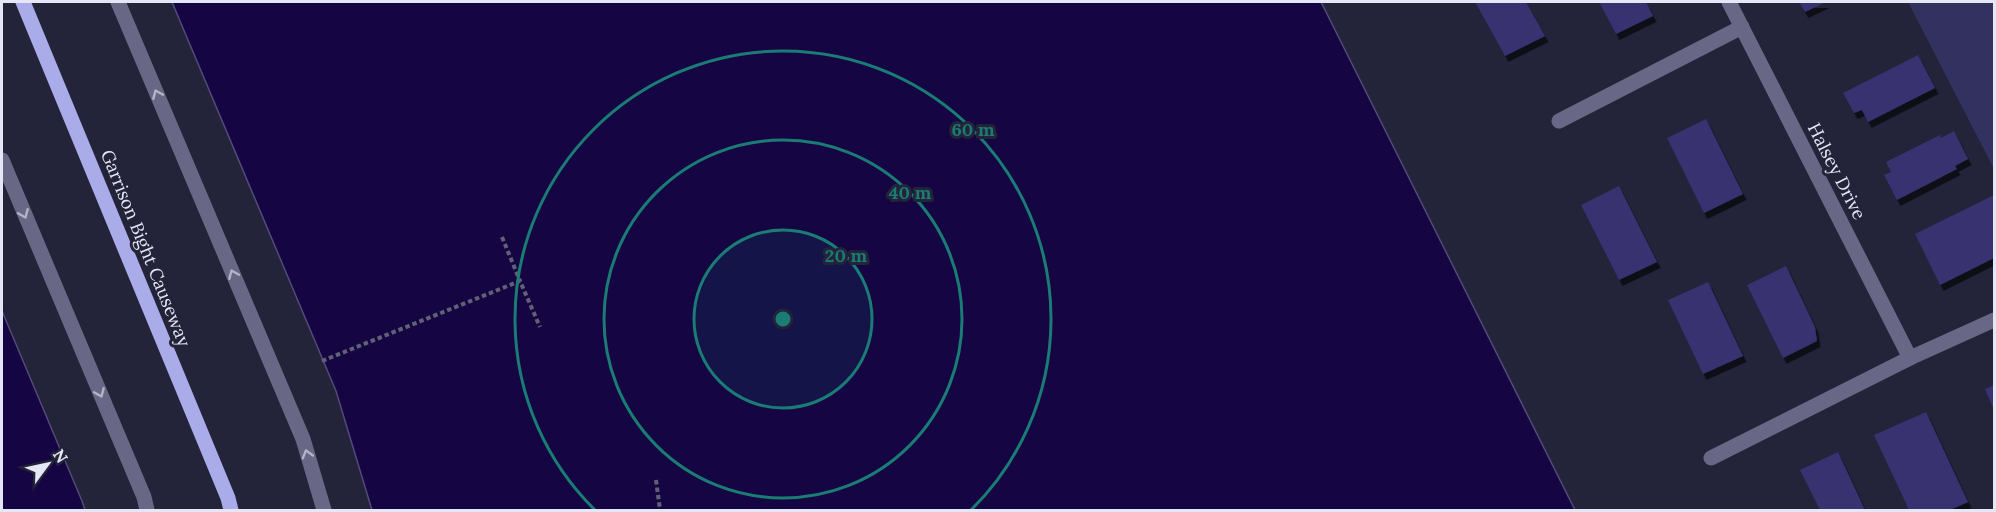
<svg xmlns="http://www.w3.org/2000/svg" width="1996" height="512" viewBox="0 0 1996 512" font-family="Lora,serif">
  <style>
    .green { fill: #33315f }
    .water { fill: #150643; stroke: #544a79; stroke-width: 1.5 }
    .building { fill: #373170; filter: url(#shadow) }
    .lines { fill: none; stroke-linecap: round; stroke-linejoin: round }
    .path { stroke: #616175; stroke-width: 4; stroke-dasharray: 4.5 3; stroke-linecap: butt }
    .lane { stroke: #686886; stroke-width: 15 }
    .street { stroke: #686886; stroke-width: 15 }
    .primary { stroke: #aaabe9; stroke-width: 15 }
    .oneway { stroke: #b4b4c9 }
    .ring { fill: none; stroke: #1a7c75; stroke-width: 3 }
    .labels { text-anchor: middle; dominant-baseline: central; stroke-width: 6; stroke-linejoin: round; paint-order: stroke }
    .street-label { font-size: 18px; fill: #e6e7f6; stroke: #232339 }
    .centre { fill: #1a7c75; stroke: #232339; stroke-width: 3 }
    .ring-label { font-size: 18px; text-anchor: middle; font-weight: bold; fill: #1a7c75; stroke: #232339; stroke-width: 6; stroke-linejoin: round; paint-order: stroke }
  </style>
  <defs>
    <filter id="shadow"><feDropShadow dx="3.5" dy="6" stdDeviation="0" flood-color="#0009"/></filter>
  </defs>
  <rect width="100%" height="100%" fill="#232339"/>
  <path class="green" d="M1908,2H1994V169Z"/>
  <g class="water">
    <path d="M172,2H1321L1575,510H372L336,391Z"/>
    <path d="M2,311L82,501L85,510H2Z"/>
  </g>
  <g class="building">
    <path d="M1475,2H1526L1545,36L1505,56Z"/>
    <path d="M1599,2H1646L1653,16L1616,34Z"/>
    <path d="M1799,2H1826L1805,12Z"/>
    <path d="M1918,55L1935,88L1868,122L1862,110L1854,113L1843,93Z"/>
    <path d="M1706,119L1743,194L1704,213L1667,138Z"/>
    <path d="M1954,131L1968,159L1955,166L1957,169L1897,200L1884,175L1891,172L1886,162L1940,135L1941,138Z"/>
    <path d="M1619,186L1657,262L1619,280L1581,205Z"/>
    <path d="M1994,195V258L1940,285L1915,234Z"/>
    <path d="M1786,266L1815,327L1817,341L1783,358L1747,285Z"/>
    <path d="M1708,282L1743,356L1703,374L1668,300Z"/>
    <path d="M1994,385V410L1985,389Z"/>
    <path d="M1926,412L1968,502L1950,510H1909L1874,435Z"/>
    <path d="M1838,452L1865,510H1820L1800,470Z"/>
  </g>
  <g class="lines">
    <g class="path">
      <path d="M502,237L520,281"/>
      <path d="M322,361L520,281L540,327"/>
      <path d="M656,480L660,510"/>
    </g>
    <g class="lane">
      <path d="M118,2L303,439L324,510"/>
      <path d="M2,160L144,497L147,510"/>
    </g>
    <g class="street">
      <path d="M1729,2L1910,358"/>
      <path d="M1559,121L1742,27"/>
      <path d="M1711,458L1910,358L1994,320"/>
    </g>
    <path class="primary" d="M23,2L228,498L231,510"/>
  </g>
  <defs><path id="oneway-chevron" d="M-2-3.5L2.5 0L-2 3.5" fill="none" stroke-width="1.6" stroke-linecap="round" stroke-linejoin="round" transform="scale(1.5)"/></defs>
  <g class="oneway">
    <use href="#oneway-chevron" transform="translate(157 94) rotate(-113)"/>
    <use href="#oneway-chevron" transform="translate(24 214) rotate(67)"/>
    <use href="#oneway-chevron" transform="translate(233 274) rotate(-113)"/>
    <use href="#oneway-chevron" transform="translate(100 393) rotate(67)"/>
    <use href="#oneway-chevron" transform="translate(307 454) rotate(-106)"/>
  </g>
  <circle cx="783" cy="319" r="89" fill="#1a7c75" fill-opacity=".12"/>
  <g class="ring">
    <circle cx="783" cy="319" r="89"/>
    <circle cx="783" cy="319" r="179"/>
    <path d="M595 510A268 268 0 1 1 971 510"/>
  </g>
  <g class="labels">
    <g class="street-label">
      <text transform="translate(1837 171) rotate(63)">Halsey Drive</text>
      <text transform="translate(146 248) rotate(68)">Garrison Bight Causeway</text>
    </g>
  </g>
  <circle cx="783" cy="319" r="9" class="centre"/>
  <g class="ring-label">
    <text x="973" y="136">60 m</text>
    <text x="910" y="199">40 m</text>
    <text x="846" y="262">20 m</text>
  </g>
  <rect width="1996" height="512" fill="none" stroke="#e6e7f6" stroke-width="6"/>
  <g transform="translate(48 464) rotate(57)" stroke="#232339" stroke-width="4.5" paint-order="stroke">
  <path d="M0-4.5L10 22L0 15L-10 22Z" fill="#e6e7f6"/>
  <text y="-9" font-size="16" font-weight="bold" text-anchor="middle" fill="#e6e7f6">N</text>
  </g>
</svg>
